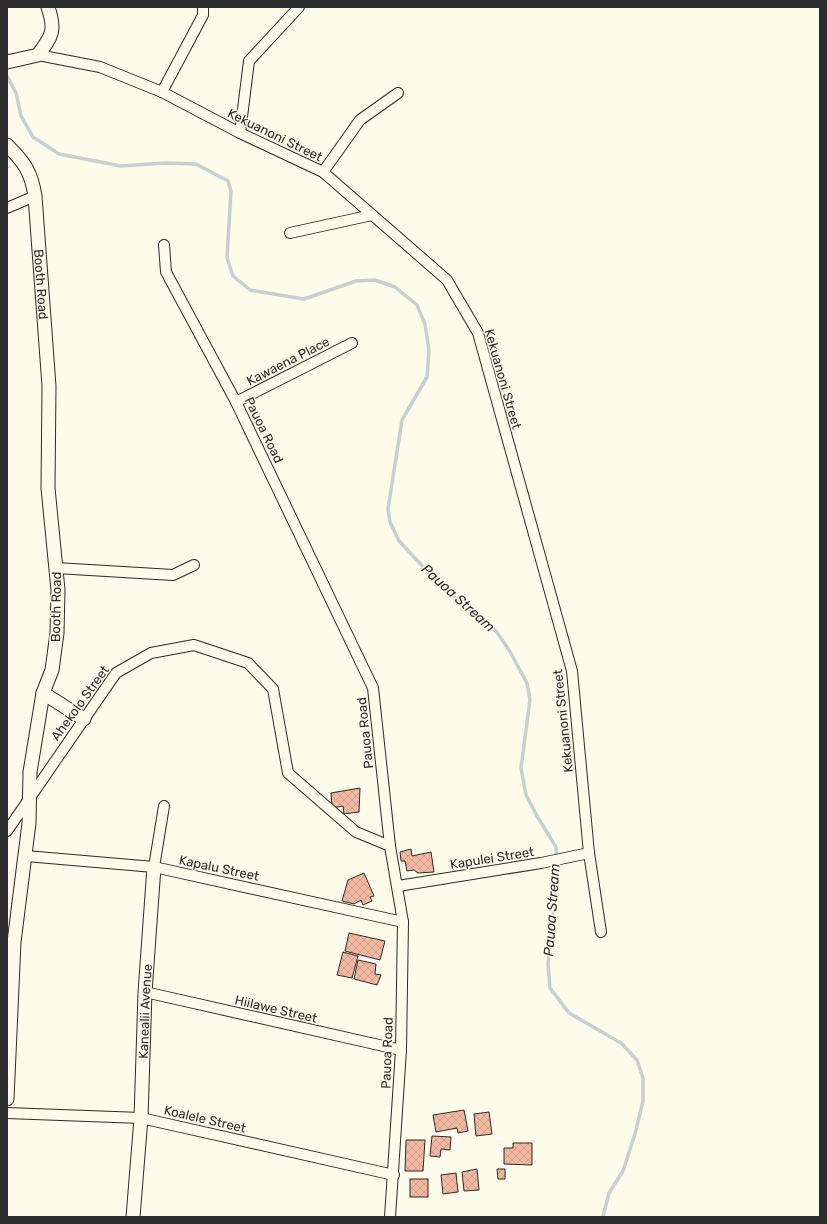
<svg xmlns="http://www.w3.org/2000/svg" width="827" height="1224" viewBox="0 0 827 1224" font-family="Rubik,sans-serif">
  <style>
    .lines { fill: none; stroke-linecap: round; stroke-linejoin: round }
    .stream { stroke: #c7d0d0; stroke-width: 3.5 }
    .building { fill: url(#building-cross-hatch); stroke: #2b2b2b }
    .minor-casing { stroke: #2b2b2b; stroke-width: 12 }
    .tertiary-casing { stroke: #2b2b2b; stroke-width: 15 }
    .minor { stroke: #fdfbea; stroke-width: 10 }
    .tertiary { stroke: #fdfbea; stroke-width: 13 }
    .labels { text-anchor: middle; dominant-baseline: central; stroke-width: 3; stroke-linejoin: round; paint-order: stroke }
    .street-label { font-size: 13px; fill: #2b2b2b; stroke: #fdfbea }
    .water-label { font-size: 14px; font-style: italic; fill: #2b2b2b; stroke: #fdfbea }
  </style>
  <defs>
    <pattern id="building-cross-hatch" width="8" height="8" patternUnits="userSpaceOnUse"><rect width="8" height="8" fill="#f2b8a0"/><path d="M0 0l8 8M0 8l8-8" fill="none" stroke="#d09e8a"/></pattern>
  </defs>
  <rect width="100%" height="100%" fill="#fdfbea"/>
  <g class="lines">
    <path class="stream" d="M7,76L16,93L21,116L33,137L59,154L121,166L165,163L196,164L228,181L231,191L227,258L233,276L250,290L304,299L356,281L375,280L395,287L417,305L425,324L429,351L427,377L402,420L388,509L390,522L399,541L442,587L496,631L509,650L527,683L530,700L521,768L526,795L537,816L556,847L557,874L548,964L550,988L569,1013L621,1043L637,1060L643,1078V1101L635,1134L623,1171L609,1193L603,1217"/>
  </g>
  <g class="building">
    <path d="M360,788L359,812L344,814L343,806L332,808L331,793Z"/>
    <path d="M411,849L412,856L431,852L434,872L418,873L414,870L407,871L405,861H401L400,852Z"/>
    <path d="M364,873L374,896L370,897L372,901L363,905L361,900L354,904L342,901L348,880Z"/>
    <path d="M349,933L385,941L380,960L345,951Z"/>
    <path d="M343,952L358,956L352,978L337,975Z"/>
    <path d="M358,960L376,964L375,974L381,975L377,985L354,979Z"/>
    <path d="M464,1110L468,1131L458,1133L457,1128L436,1132L433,1115Z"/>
    <path d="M489,1112L492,1134L476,1136L474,1114Z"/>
    <path d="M432,1136L451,1137L450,1150L441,1149L440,1157L430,1156Z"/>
    <path d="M406,1140H425L423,1171H405Z"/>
    <path d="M513,1143H532V1165L504,1164V1148H513Z"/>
    <path d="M477,1169L479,1190L464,1191L462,1172Z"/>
    <path d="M497,1169H505V1179H498Z"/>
    <path d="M456,1173L458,1192L443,1194L441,1175Z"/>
    <rect x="410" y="1179" width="18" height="18"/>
  </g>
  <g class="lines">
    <g class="minor-casing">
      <g id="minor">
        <path d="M38,55L100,67L162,92L240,133L323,172L447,280L478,333L572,671L589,853L601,932"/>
        <path d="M162,92L203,15V7"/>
        <path d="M240,133L249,61L299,7"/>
        <path d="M323,172L360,120L398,93"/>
        <path d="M7,208L35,196"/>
        <path d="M290,233L372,215"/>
        <path d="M164,245L166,272L236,402L373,688L390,846L403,922L401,1050L390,1217"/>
        <path d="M236,402L352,343"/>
        <path d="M56,568L173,575L194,565"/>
        <path d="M7,831L116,673L151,653L194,645L248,663L273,689L288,773L356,832L390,846"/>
        <path d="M26,856L154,867L403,922"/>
        <path d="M154,867L164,806"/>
        <path d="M398,886L541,863L589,853"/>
        <path d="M145,992L401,1050"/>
        <path d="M7,1113L141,1118L394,1175"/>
      </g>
    </g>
    <g class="tertiary-casing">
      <g id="tertiary">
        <path d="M7,62L38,55C52,36 56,31 48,7"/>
        <path id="s1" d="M7,145C24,162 31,171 35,196L49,386L48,488L58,590L57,633L52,670L43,693L30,772L29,823L14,942L7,1099"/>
        <path d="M43,693L84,719"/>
        <path id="s2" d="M133,1217L141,1118L145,992L154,867"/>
      </g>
    </g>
    <use href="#minor" class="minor"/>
    <use href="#tertiary" class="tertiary"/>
  </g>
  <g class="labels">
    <g class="street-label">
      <text transform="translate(275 135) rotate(26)">Kekuanoni Street</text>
      <text stroke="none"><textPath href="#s1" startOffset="148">Booth Road</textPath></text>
      <text transform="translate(288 361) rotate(-27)">Kawaena Place</text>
      <text transform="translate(503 379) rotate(74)">Kekuanoni Street</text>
      <text transform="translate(264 430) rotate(64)">Pauoa Road</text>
      <text transform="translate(56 607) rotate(-89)">Booth Road</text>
      <text transform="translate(80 703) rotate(-54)">Ahekolo Street</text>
      <text transform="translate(563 721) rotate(-96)">Kekuanoni Street</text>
      <text transform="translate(365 733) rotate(-96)">Pauoa Road</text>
      <text transform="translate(492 858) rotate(-9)">Kapulei Street</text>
      <text transform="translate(219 868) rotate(12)">Kapalu Street</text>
      <text transform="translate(276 1009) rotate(13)">Hiilawe Street</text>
      <text stroke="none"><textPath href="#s2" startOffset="206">Kanealii Avenue</textPath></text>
      <text transform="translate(387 1053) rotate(-88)">Pauoa Road</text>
      <text transform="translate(205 1119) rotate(13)">Koalele Street</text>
    </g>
    <g class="water-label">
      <text transform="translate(458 598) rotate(42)">Pauoa Stream</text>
      <text transform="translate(552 910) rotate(-86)">Pauoa Stream</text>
    </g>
  </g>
  <rect width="827" height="1224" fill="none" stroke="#2b2b2b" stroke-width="16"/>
</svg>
